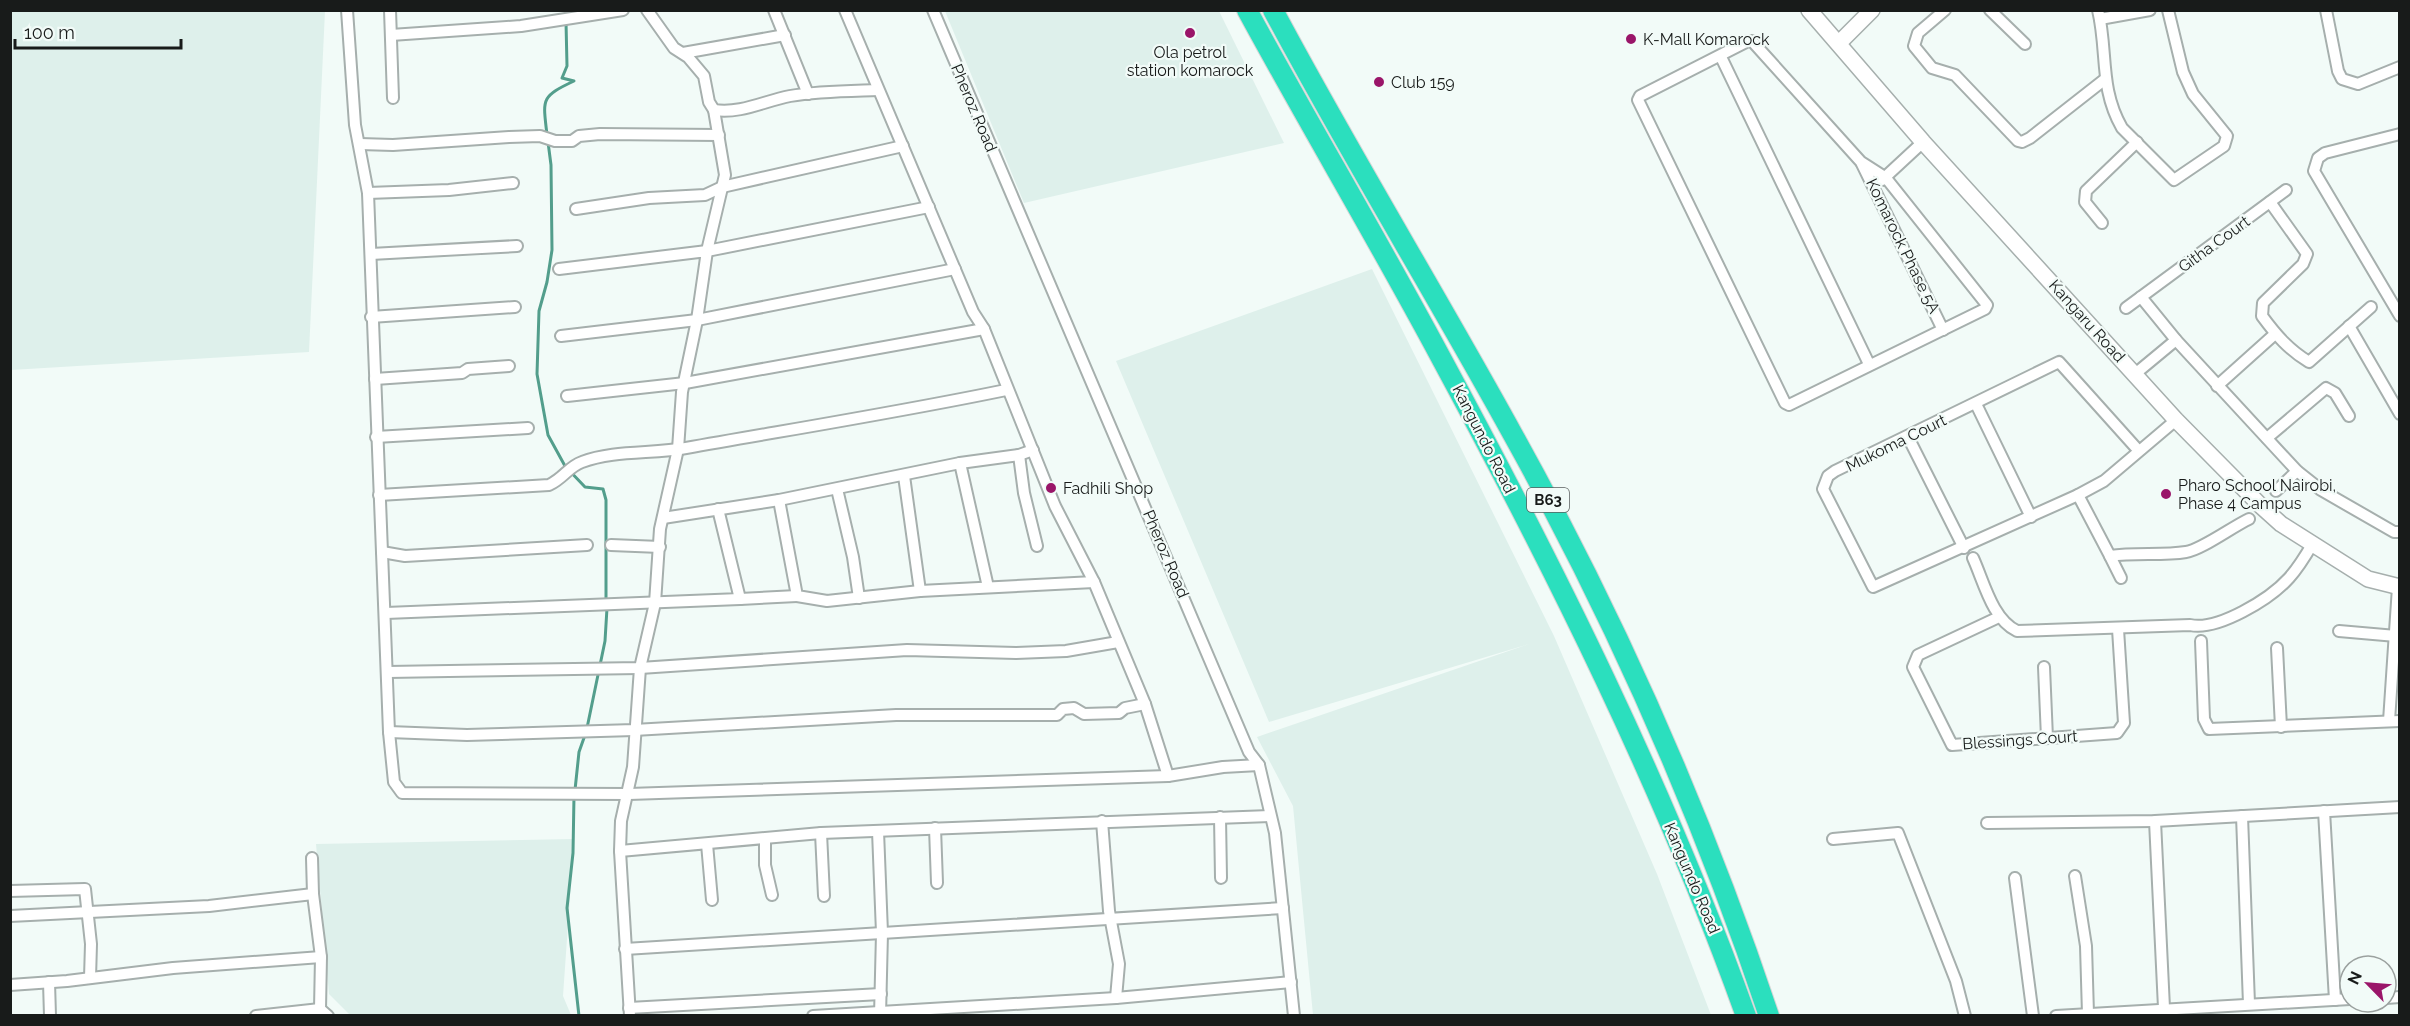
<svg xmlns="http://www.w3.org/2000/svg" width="2410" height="1026" viewBox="0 0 2410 1026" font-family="Raleway,sans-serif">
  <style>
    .built { fill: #def0eb }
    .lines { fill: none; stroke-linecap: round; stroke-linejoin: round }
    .stream { stroke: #539e8c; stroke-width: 3 }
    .street-casing { stroke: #a6afad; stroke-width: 14 }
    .secondary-casing { stroke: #a6afad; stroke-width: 18 }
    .highway-casing { stroke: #d5d6d6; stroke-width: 22 }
    .street { stroke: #fff; stroke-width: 10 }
    .secondary { stroke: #fff; stroke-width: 15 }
    .highway { stroke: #2bdfbe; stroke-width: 20 }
    .poi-dot { fill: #9a1569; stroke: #f2fbf8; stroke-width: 2 }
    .labels { text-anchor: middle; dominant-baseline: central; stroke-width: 4.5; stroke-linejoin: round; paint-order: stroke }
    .shield { fill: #f2fbf8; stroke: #595e5d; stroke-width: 1.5 }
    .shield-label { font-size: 15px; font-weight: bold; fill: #181b1a }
    .poi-label { font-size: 16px; fill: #181b1a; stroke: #f2fbf8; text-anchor: start }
    .street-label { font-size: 16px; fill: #181b1a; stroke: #f2fbf8 }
  </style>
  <rect width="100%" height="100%" fill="#f2fbf8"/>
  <g class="built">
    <path d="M11,10L325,11L309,352L11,370Z"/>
    <path d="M945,11H1219L1284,143L1024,203Z"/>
    <path d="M1372,269L1554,636L1657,874L1711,1015H1313L1293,806L1257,737L1529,644L1269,722L1116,361Z"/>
    <path d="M574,839L563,996L571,1015H350L329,994L316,844Z"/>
  </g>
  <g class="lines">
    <g class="stream">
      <path d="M547,135C543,99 540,97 574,81L562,78L567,66L566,22"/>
      <path d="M548,142L551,165L552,250L547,282L539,311L537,374L548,435L565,466L585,487L603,489L606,500V602"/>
      <path d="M587,728L605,641L607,608"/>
      <path d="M575,790L579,752L585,735"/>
      <path d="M574,796L573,853L567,908L579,1016"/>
    </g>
    <g class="street-casing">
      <g id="street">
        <path d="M347,10L355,125L368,193L389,732L394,782L402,793L629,794L1168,776L1223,767L1259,765"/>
        <path d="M390,10L393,98"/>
        <path d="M647,10L674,48L688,57L704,76L709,102L714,110C741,114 764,101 790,96C819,91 849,91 878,90"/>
        <path d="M774,10L808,94"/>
        <path d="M845,10L973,312L984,329L1055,506L1094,582L1145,704L1168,776"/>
        <path d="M933,10L1249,752L1259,765L1275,833L1294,1016"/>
        <path d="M1945,10L1918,33L1914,46L1932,68L1955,75L2018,141L2022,142L2030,138L2104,80"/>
        <path d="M1990,10L2025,44"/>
        <path d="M2098,10C2108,52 2099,88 2122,128L2174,180L2224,146L2227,136L2193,94L2183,72L2168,10"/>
        <path d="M2326,10L2338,71L2342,79L2358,84L2400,67"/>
        <path d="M2100,19L2150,10"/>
        <path d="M391,35L521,26L623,10"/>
        <path d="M1748,41H1752L1861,162L1886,178L1987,305L1985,309L1789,405L1785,403L1638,100L1640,96Z"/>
        <path d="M683,53L785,35"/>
        <path d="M1721,57L1869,364"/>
        <path d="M714,110L725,175L707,251L929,207"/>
        <path d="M2400,134L2325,153L2318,158L2314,171L2400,316"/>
        <path d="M360,144L393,145L509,137L540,136L555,141H572L579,136L600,134L719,135"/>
        <path d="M1862,164L1943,330"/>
        <path d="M1882,180L1923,142"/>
        <path d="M368,193L449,190L513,183"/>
        <path d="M2270,202L2307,254L2303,264L2263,303L2262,316C2276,335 2289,350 2309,362L2371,307"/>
        <path d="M576,209L649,198L705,195L722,187L903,146"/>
        <path d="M2102,223L2085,202L2086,191L2137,142"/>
        <path d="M371,254L517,246"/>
        <path d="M559,269L707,251L697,320L682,392L678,449L660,529L655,603L640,668L633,767L621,821L620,851L630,1016"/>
        <path d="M2141,297L2176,340L2297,471L2321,490L2394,532H2400"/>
        <path d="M2126,308L2286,190"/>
        <path d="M371,317L515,307"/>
        <path d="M2349,326L2400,414"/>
        <path d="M561,336L697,320L955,269"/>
        <path d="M2135,374L2176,340"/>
        <path d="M375,379L462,373L468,369L509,366"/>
        <path d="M2217,386L2275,334"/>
        <path d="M567,396L685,383L984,329"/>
        <path d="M1976,404L2031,517"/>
        <path d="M376,437L528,428"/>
        <path d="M1908,437L1964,548"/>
        <path d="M2267,438L2326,388L2335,393L2349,416"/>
        <path d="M2138,450L2059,362L1835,471L1828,476L1823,489L1873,587L2078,495L2104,481L2176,420"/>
        <path d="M1019,455L1024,493L1037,546"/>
        <path d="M960,463L988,587"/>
        <path d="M904,476L920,591"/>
        <path d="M837,489L853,557L859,598"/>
        <path d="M2276,491L2297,471"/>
        <path d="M379,495L549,485C564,478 568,467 582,462C613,450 653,454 686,448C793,429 900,412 1006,390"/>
        <path d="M2078,495L2110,556C2135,552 2162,556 2186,552C2201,550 2232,527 2249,519"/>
        <path d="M779,500L797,596L827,601L920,591L1094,582"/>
        <path d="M663,518L779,500L960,463L1019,455L1033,450"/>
        <path d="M611,545L660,547"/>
        <path d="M382,552L405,556L587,545"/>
        <path d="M2110,556L2121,578"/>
        <path d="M1973,558C1984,582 1992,619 2017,631L2190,625C2218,631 2270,599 2289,578C2299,567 2306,555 2313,543"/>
        <path d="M740,599L797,596"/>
        <path d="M386,613L740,599L718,509"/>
        <path d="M1999,617L1918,655L1913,667L1952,745L2117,733L2124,723L2118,629"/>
        <path d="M2339,631L2396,636"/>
        <path d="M2201,641L2204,719L2209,729L2400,721"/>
        <path d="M2277,648L2281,727"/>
        <path d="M2044,667L2047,738"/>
        <path d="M388,672L640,668L907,650L1016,653L1066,651L1118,642"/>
        <path d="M2389,721L2398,587"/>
        <path d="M389,732L467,735L634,730L896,715H1057L1063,709L1074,708L1084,714L1119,713L1125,708L1145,704"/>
        <path d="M2324,811L2335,1000"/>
        <path d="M2242,816L2249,1004"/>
        <path d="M1220,817L1221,878"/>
        <path d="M1102,821L1109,911L1119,964L1116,998"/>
        <path d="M2155,821L2164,1008"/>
        <path d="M1987,823L2155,821L2400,807"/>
        <path d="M935,828L937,883"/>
        <path d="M878,831L882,933L880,1016"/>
        <path d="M821,833L824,896"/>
        <path d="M1833,839L1898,833L1956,981L1965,1016"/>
        <path d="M765,840V865L772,895"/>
        <path d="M707,844L712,900"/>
        <path d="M620,851L821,833L1270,816"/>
        <path d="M312,858L313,894L321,957L320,1009"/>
        <path d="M2075,876L2086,946L2088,1014"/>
        <path d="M2015,878L2033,1016"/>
        <path d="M10,891L85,889L91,944L90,978"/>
        <path d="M10,916L209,906L313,894"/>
        <path d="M625,949L1283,908"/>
        <path d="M49,982L50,1016"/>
        <path d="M10,985L67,981L173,968L321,957"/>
        <path d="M2386,998L2400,997"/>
        <path d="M629,1008L881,994"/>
        <path d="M256,1016L320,1009L328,1016"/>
        <path d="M813,1016L1116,998L1291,982"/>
        <path d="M2056,1016L2350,999"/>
      </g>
    </g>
    <g class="secondary-casing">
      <g id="secondary">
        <path d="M1809,10L1923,142L2176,420L2261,506L2281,524L2368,579L2400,587"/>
        <path d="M1839,43L1872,10"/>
      </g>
    </g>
    <g class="highway-casing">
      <g id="highway">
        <path d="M1247,10C1310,126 1378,240 1440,356C1555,569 1664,787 1746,1016"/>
        <path d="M1273,10C1349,153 1434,291 1512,433C1615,618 1702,815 1769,1016"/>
      </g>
    </g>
    <use href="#street" class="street"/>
    <use href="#secondary" class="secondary"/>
    <use href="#highway" class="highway"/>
  </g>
  <g class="poi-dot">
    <circle cx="1190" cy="33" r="6"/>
    <circle cx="1631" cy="39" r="6"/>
    <circle cx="1379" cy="82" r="6"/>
    <circle cx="1051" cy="488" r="6"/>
    <circle cx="2166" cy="494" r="6"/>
  </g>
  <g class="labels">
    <rect class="shield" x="1527" y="488" width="42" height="24" rx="4.5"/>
    <g class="shield-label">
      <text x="1548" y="500">B63</text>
    </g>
    <g class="poi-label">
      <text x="1643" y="39">K-Mall Komarock</text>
      <text x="1190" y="52" text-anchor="middle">Ola petrol<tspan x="1190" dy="18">station komarock</tspan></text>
      <text x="1391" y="82">Club 159</text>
      <text x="2178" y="485">Pharo School Nairobi,<tspan x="2178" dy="18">Phase 4 Campus</tspan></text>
      <text x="1063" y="488">Fadhili Shop</text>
    </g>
    <g class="street-label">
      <text transform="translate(974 108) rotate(67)">Pheroz Road</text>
      <text transform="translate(2214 244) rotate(-36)">Githa Court</text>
      <text transform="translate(1903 246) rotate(64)">Komarock Phase 5A</text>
      <text transform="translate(2087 321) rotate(48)">Kangaru Road</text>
      <text transform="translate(1484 439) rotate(63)">Kangundo Road</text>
      <text transform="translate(1896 443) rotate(-26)">Mukoma Court</text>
      <text transform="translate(1166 554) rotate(67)">Pheroz Road</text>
      <text transform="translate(2020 740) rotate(-4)">Blessings Court</text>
      <text transform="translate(1692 878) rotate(67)">Kangundo Road</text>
    </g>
  </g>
  <rect width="2410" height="1026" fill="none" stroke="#181b1a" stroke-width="24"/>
  <g transform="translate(2368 984) rotate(295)"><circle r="28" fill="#f2fbf8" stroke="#9ba19f" stroke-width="1.5"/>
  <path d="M0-4.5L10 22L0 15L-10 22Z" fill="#9a1569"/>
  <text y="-9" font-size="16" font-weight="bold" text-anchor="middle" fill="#181b1a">N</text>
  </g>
  <path d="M15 39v9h166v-9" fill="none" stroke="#181b1a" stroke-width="3"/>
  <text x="24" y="39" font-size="18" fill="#181b1a" stroke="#f2fbf8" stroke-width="4.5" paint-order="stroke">100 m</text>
</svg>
